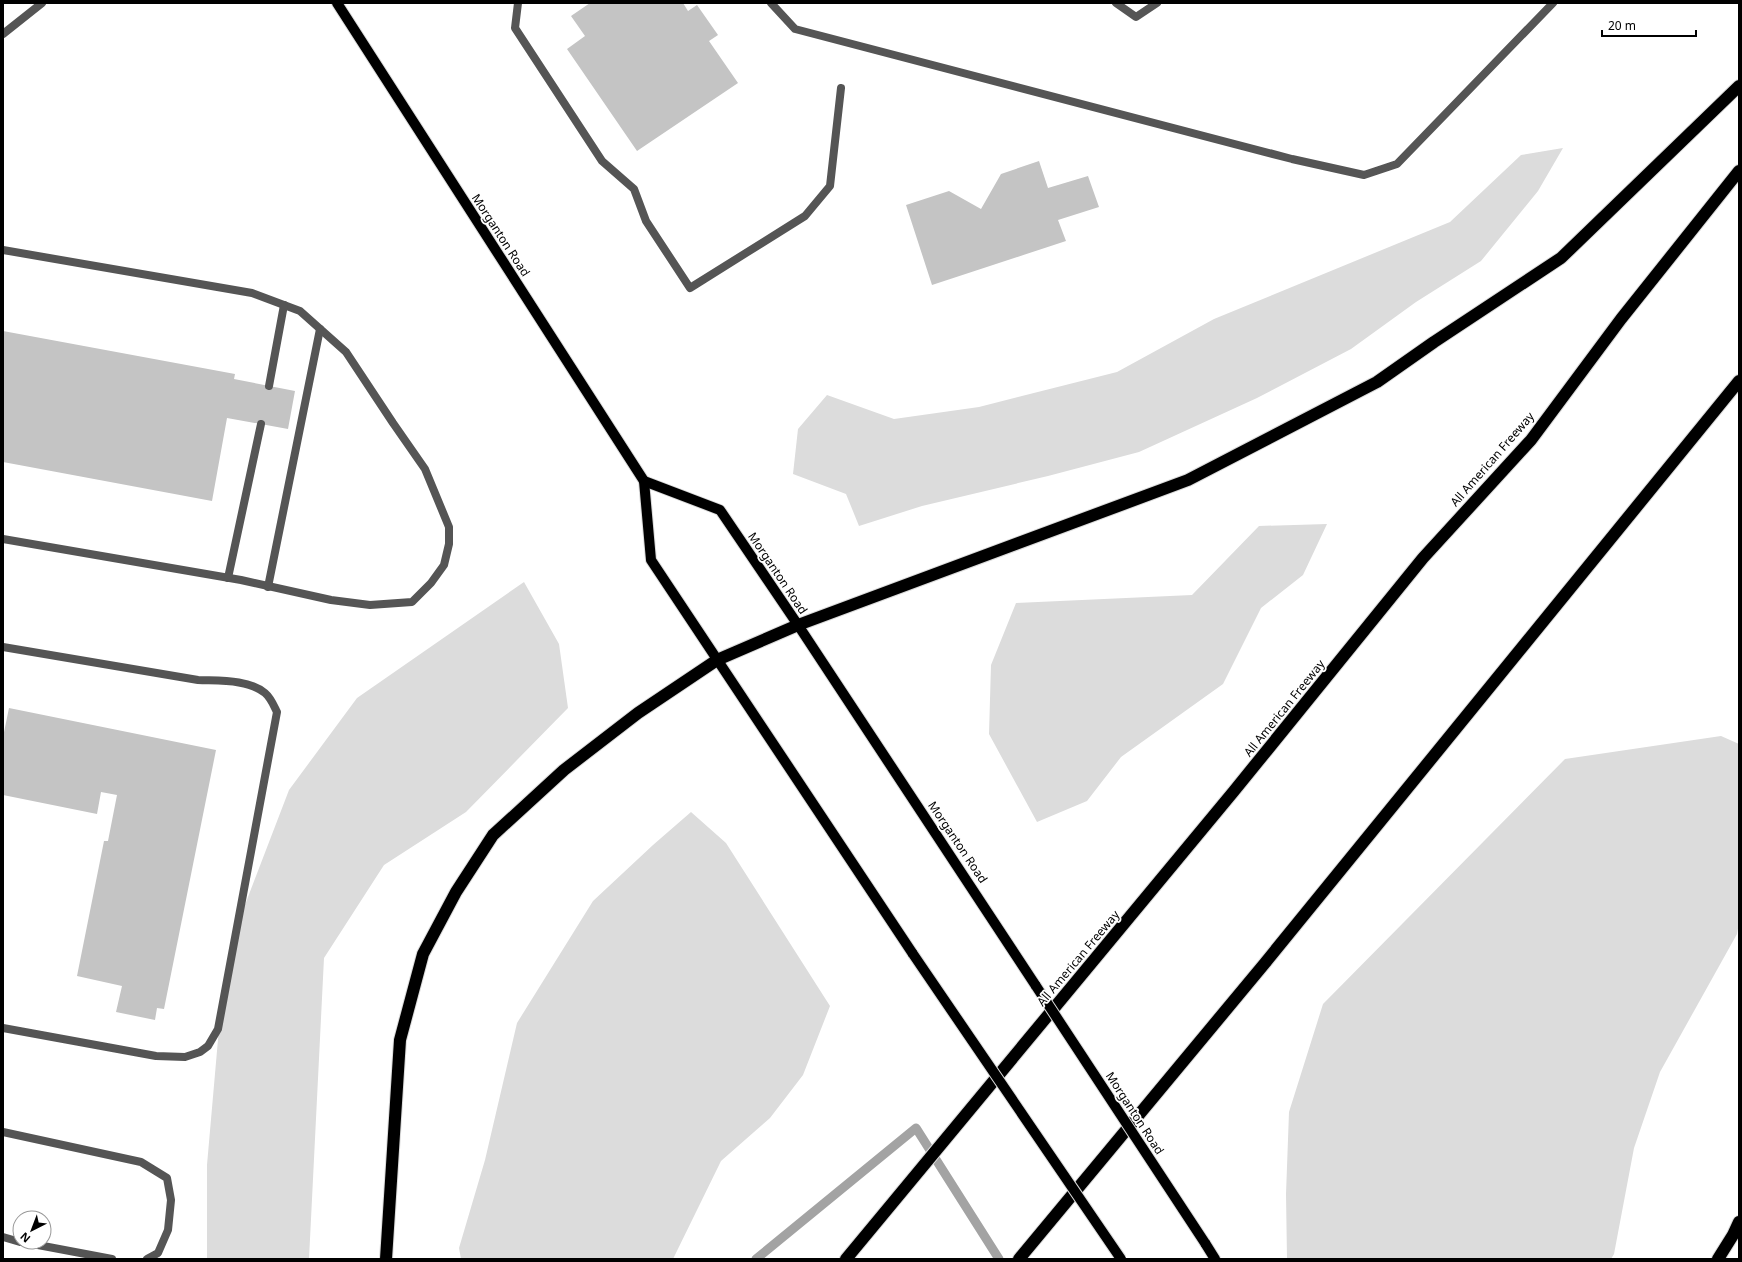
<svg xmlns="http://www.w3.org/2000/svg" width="1742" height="1262" viewBox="0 0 1742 1262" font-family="'Noto Sans',sans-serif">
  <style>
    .green { fill: #dcdcdc }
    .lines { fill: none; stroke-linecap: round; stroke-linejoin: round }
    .stream { stroke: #a3a3a3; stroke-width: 9 }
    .building { fill: #c4c4c4 }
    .primary-casing { stroke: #dbdbdb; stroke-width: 12 }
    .motorway-casing { stroke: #dbdbdb; stroke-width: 14 }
    .service { stroke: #555; stroke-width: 8 }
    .tertiary { stroke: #555; stroke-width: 8 }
    .primary { stroke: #000; stroke-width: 10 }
    .motorway { stroke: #000; stroke-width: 12 }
    .primary-bridge-casing { stroke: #dbdbdb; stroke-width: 12; stroke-linecap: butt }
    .primary-bridge { stroke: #000; stroke-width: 10 }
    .labels { text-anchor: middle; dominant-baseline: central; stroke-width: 3.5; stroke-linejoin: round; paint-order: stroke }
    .street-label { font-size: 12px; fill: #000; stroke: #fff }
  </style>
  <rect width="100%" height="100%" fill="#fff"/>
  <g class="green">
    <path d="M1563,148L1538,191L1481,261L1416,302L1351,349L1257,398L1139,452L1048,476L922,506L859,526L846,494L793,474L798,429L827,395L894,419L979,407L1117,372L1214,319L1450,222L1521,155Z"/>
    <path d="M1327,524L1303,575L1261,608L1223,684L1121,757L1087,801L1037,822L989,734L991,665L1016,603L1192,595L1259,526Z"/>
    <path d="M524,582L559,644L568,708L466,812L384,865L324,958L309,1259H207V1165L222,994L243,910L289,790L357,698Z"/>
    <path d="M1721,736L1739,744V923L1737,934L1660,1072L1634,1148L1614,1254L1611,1259H1287L1286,1194L1289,1112L1323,1004L1565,759Z"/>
    <path d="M691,812L726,843L830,1006L803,1075L770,1118L721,1161L673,1259H461L459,1248L485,1160L517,1023L593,901L653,845Z"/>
  </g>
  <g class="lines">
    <path class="stream" d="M756,1259L916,1128L999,1259"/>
  </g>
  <g class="building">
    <path d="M590,3H683L688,11L697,5L718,35L709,41L738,83L637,151L567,49L585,36L571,16Z"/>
    <path d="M1039,161L1048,188L1088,176L1099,207L1058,220L1066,241L932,285L906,205L949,191L981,209L1001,174Z"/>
    <path d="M3,331L235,374L234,379L295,391L288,429L227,418L212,501L3,462Z"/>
    <path d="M9,708L216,750L164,1009L157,1008L155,1020L116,1012L122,986L77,976L104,841H108L117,795L101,792L97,814L3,795V737Z"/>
  </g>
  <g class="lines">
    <g class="primary-casing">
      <g id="primary">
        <path d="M337,3L644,481L651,560L913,954"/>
        <path d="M644,481L720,510L798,625L1036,986"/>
        <path d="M1205,1243L1215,1259"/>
      </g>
    </g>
    <g class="motorway-casing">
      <g id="motorway">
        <path d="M386,1259L400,1040L423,954L456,892L493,835L564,770L638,713L717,660L798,625L1188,480L1377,382L1434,342L1561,258L1739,86"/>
        <path d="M846,1259L1234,791L1423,558L1531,440L1621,319L1739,171"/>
        <path d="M1019,1259L1265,963L1739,381"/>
        <path d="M1718,1259L1733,1235L1739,1222"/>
      </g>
    </g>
    <g class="service">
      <path d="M518,3L515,28L602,161L634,189L646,221L690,288L805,216L830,186L841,88"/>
      <path d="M771,3L795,29L1292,159L1364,175L1397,164L1553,3"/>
      <path d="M1116,3L1136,17L1157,3"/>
      <path d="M3,250L252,293L300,311L346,352L393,423L425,469L449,527V544L444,565L431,583L412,602L370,605L331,600L241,580L3,539"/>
      <path d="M269,386L284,305"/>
      <path d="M228,578L261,424"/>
      <path d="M268,587L320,329"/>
      <path d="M3,647L198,680C219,681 248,679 265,693C271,698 274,706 277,712L218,1029L208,1046L200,1052L185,1057L156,1056L3,1028"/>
      <path d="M3,1132L141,1162L167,1178L171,1200L168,1230L158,1253L147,1259"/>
      <path d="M3,1237L20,1242"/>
      <path d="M22,1242L112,1259"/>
    </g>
    <path class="tertiary" d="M3,34L42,3"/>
    <use href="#primary" class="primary"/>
    <use href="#motorway" class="motorway"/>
    <g class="primary-bridge-casing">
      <g id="primary-bridge">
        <path d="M913,954L1121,1259"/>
        <path d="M1036,986L1205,1243"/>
      </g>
    </g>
    <use href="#primary-bridge" class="primary-bridge"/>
  </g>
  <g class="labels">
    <g class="street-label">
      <text transform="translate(501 235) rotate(57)">Morganton Road</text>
      <text transform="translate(1492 459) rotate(-49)">All American Freeway</text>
      <text transform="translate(778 573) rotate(56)">Morganton Road</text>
      <text transform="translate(1284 708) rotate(-51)">All American Freeway</text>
      <text transform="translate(958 842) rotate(56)">Morganton Road</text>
      <text transform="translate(1078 958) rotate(-50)">All American Freeway</text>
      <text transform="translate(1135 1113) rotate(57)">Morganton Road</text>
    </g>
  </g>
  <rect width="1742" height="1262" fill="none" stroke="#000000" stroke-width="8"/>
  <g transform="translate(32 1230) rotate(222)"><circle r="19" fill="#ffffff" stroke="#999999"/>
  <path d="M0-3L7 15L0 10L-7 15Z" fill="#000000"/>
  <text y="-6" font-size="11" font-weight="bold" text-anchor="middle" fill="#000000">N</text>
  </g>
  <path d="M1602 30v6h94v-6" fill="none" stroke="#000000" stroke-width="2"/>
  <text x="1608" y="30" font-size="12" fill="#000000" stroke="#ffffff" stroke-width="3" paint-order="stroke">20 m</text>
</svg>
